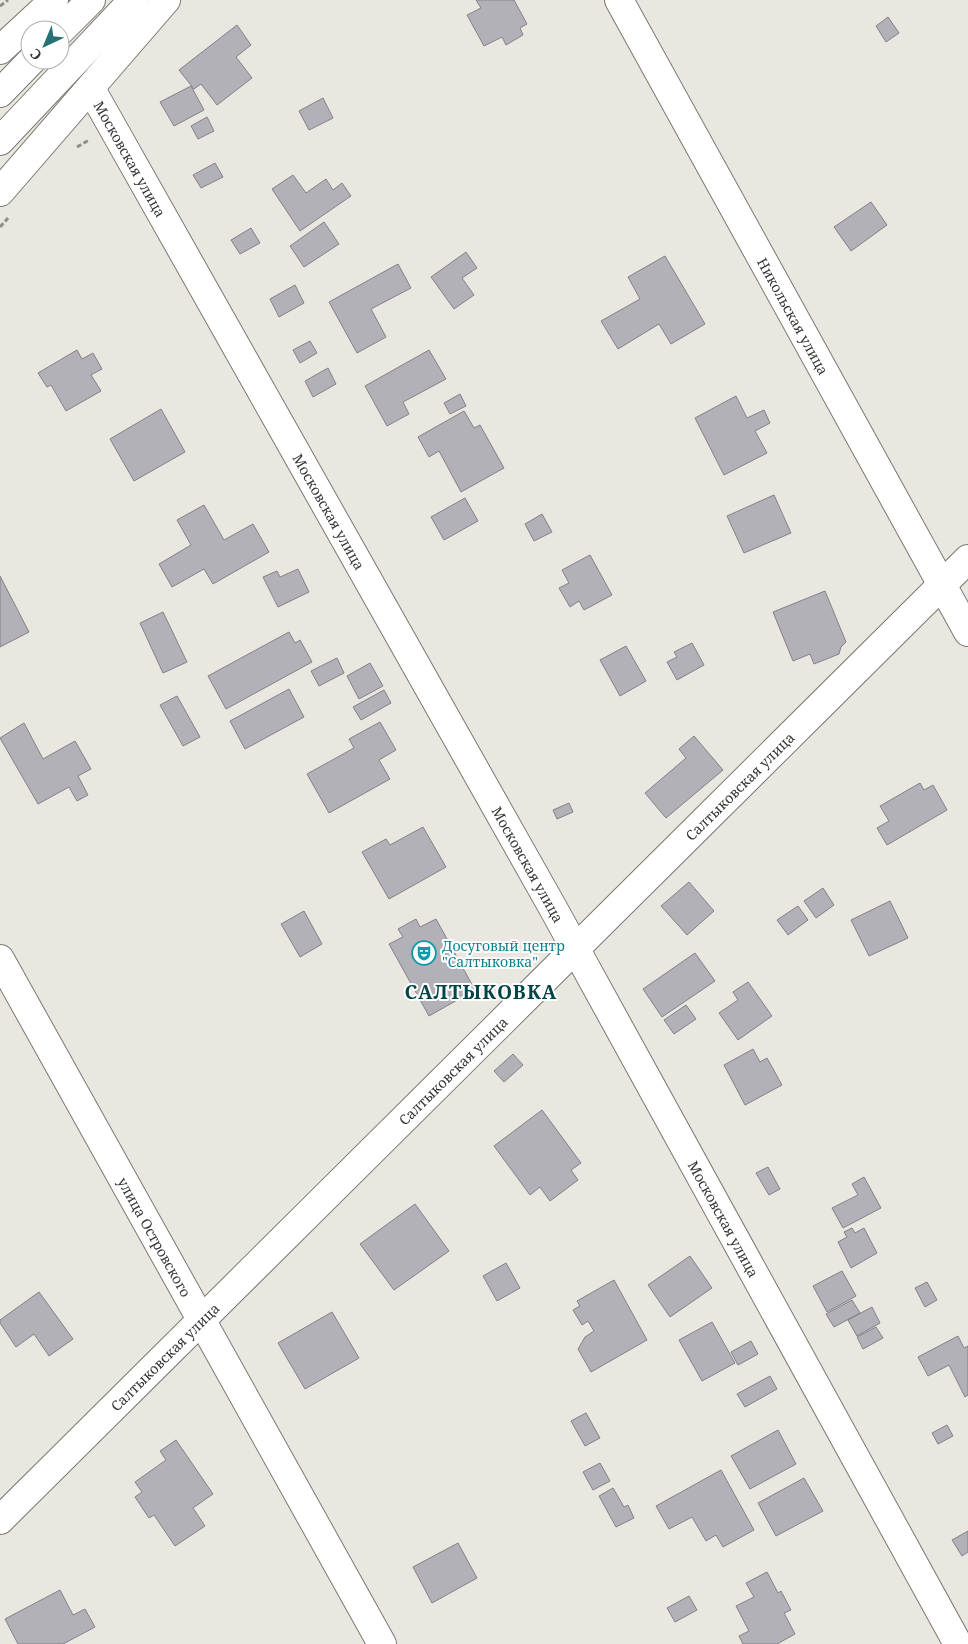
<svg xmlns="http://www.w3.org/2000/svg" width="968" height="1644" viewBox="0 0 968 1644" font-family="'Noto Serif',serif">
  <style>
    .building { fill: #b3b1b8; stroke: #838188 }
    .lines { fill: none; stroke-linecap: round; stroke-linejoin: round }
    .minor-casing { stroke: #7a7871; stroke-width: 30 }
    .major-casing { stroke: #7a7871; stroke-width: 30 }
    .path { stroke: #8e8d88; stroke-width: 3; stroke-dasharray: 5 2.5; stroke-linecap: butt }
    .minor { stroke: #fff; stroke-width: 28 }
    .major { stroke: #fff; stroke-width: 28 }
    .labels { text-anchor: middle; dominant-baseline: central; stroke-width: 4; stroke-linejoin: round; paint-order: stroke }
    .street-label { font-size: 14px; fill: #373633; stroke: #fff }
    .culture-label { font-size: 14px; fill: #0d838f; stroke: #fff; text-anchor: start }
    .district-label { font-size: 19px; font-weight: bold; letter-spacing: 1px; fill: #004447; stroke: #fff }
  </style>
  <rect width="100%" height="100%" fill="#e9e7e0"/>
  <g class="building">
    <path d="M476,0H514L527,24L520,28L523,35L506,45L502,37L484,46L467,15L481,8Z"/>
    <path d="M888,17L899,33L886,42L876,26Z"/>
    <path d="M237,25L251,45L236,57L252,78L217,105L201,84L194,89L179,70Z"/>
    <path d="M191,86L204,110L174,126L160,102Z"/>
    <path d="M323,98L333,118L309,130L299,111Z"/>
    <path d="M207,117L214,131L198,139L191,126Z"/>
    <path d="M215,163L223,177L201,188L193,175Z"/>
    <path d="M293,175L306,193L326,179L333,190L342,183L351,196L300,231L272,189Z"/>
    <path d="M871,202L887,225L851,251L834,227Z"/>
    <path d="M324,222L339,244L304,267L290,246Z"/>
    <path d="M251,228L260,243L240,254L231,240Z"/>
    <path d="M466,252L477,268L462,278L474,295L454,309L431,277Z"/>
    <path d="M665,256L705,324L671,344L659,324L618,349L601,321L640,299L628,277Z"/>
    <path d="M398,264L411,288L371,309L386,337L357,353L329,302Z"/>
    <path d="M295,285L304,303L279,317L270,299Z"/>
    <path d="M310,341L317,353L300,363L293,350Z"/>
    <path d="M77,350L82,359L93,353L102,369L91,375L101,391L66,411L51,385L47,387L38,373Z"/>
    <path d="M429,350L446,379L403,402L409,414L387,426L365,386Z"/>
    <path d="M328,368L336,384L313,397L305,381Z"/>
    <path d="M460,394L466,406L450,414L444,403Z"/>
    <path d="M736,396L747,418L764,410L770,423L755,431L767,453L724,475L695,418Z"/>
    <path d="M161,409L185,452L134,481L110,439Z"/>
    <path d="M464,411L474,428L480,425L504,468L461,492L439,451L429,457L418,437Z"/>
    <path d="M774,495L791,533L744,553L727,516Z"/>
    <path d="M465,498L478,521L444,540L431,517Z"/>
    <path d="M204,505L224,540L253,524L269,552L213,584L204,569L172,587L159,564L191,545L177,520Z"/>
    <path d="M542,514L552,532L534,541L525,524Z"/>
    <path d="M590,555L612,595L584,610L579,601L570,607L559,588L569,583L562,570Z"/>
    <path d="M298,569L309,592L278,607L263,577L277,571L280,577Z"/>
    <path d="M0,576L29,632L0,647Z"/>
    <path d="M825,591L846,642L841,647L839,654L814,664L810,654L793,661L773,612Z"/>
    <path d="M163,612L187,662L163,673L140,623Z"/>
    <path d="M289,632L295,643L300,640L312,662L226,709L208,676Z"/>
    <path d="M692,643L704,665L677,680L667,662L677,657L674,652Z"/>
    <path d="M626,646L646,681L620,696L600,660Z"/>
    <path d="M337,658L344,673L319,686L311,671Z"/>
    <path d="M370,663L383,686L359,699L347,676Z"/>
    <path d="M289,689L304,717L245,749L230,721Z"/>
    <path d="M384,690L391,703L361,720L353,707Z"/>
    <path d="M177,696L200,737L183,746L160,705Z"/>
    <path d="M380,722L396,750L379,760L390,779L329,813L307,774L354,748L349,739Z"/>
    <path d="M24,723L43,759L75,741L91,769L78,776L88,795L77,801L69,787L38,804L0,738Z"/>
    <path d="M694,736L723,770L666,818L645,793L686,758L679,749Z"/>
    <path d="M920,783L924,790L933,785L947,810L887,845L877,828L889,821L880,806Z"/>
    <path d="M569,803L573,812L557,819L553,810Z"/>
    <path d="M423,827L446,867L389,899L362,852L386,839L390,845Z"/>
    <path d="M689,882L714,911L687,935L661,906Z"/>
    <path d="M823,888L834,905L816,918L804,901Z"/>
    <path d="M890,901L908,938L869,956L851,920Z"/>
    <path d="M798,906L808,920L788,935L777,920Z"/>
    <path d="M304,911L322,944L300,957L281,924Z"/>
    <path d="M416,919L420,927L436,919L475,990L429,1016L389,944L403,937L398,929Z"/>
    <path d="M695,953L715,981L662,1017L643,989Z"/>
    <path d="M748,982L772,1016L738,1040L719,1013L738,1000L733,992Z"/>
    <path d="M686,1005L696,1019L674,1034L664,1020Z"/>
    <path d="M753,1049L760,1062L767,1058L782,1085L745,1105L724,1065Z"/>
    <path d="M513,1054L523,1065L504,1082L494,1071Z"/>
    <path d="M542,1110L581,1163L571,1170L578,1180L550,1201L540,1187L530,1195L494,1146Z"/>
    <path d="M768,1167L780,1189L769,1195L756,1173Z"/>
    <path d="M864,1177L881,1208L843,1228L832,1208L858,1195L852,1184Z"/>
    <path d="M415,1204L449,1251L394,1290L360,1244Z"/>
    <path d="M852,1228L855,1233L864,1228L877,1253L851,1268L838,1242L847,1237L844,1232Z"/>
    <path d="M690,1256L712,1288L670,1317L648,1285Z"/>
    <path d="M506,1263L520,1288L497,1301L483,1276Z"/>
    <path d="M842,1271L856,1296L827,1312L813,1286Z"/>
    <path d="M614,1280L647,1340L591,1372L578,1349L585,1337L594,1331L588,1321L582,1325L573,1310L580,1306L577,1301Z"/>
    <path d="M927,1282L937,1300L925,1307L915,1288Z"/>
    <path d="M39,1292L73,1339L49,1356L34,1334L16,1347L0,1323V1320Z"/>
    <path d="M852,1300L860,1313L834,1327L826,1314Z"/>
    <path d="M872,1307L880,1323L857,1336L848,1320Z"/>
    <path d="M332,1312L359,1358L305,1389L278,1343Z"/>
    <path d="M712,1322L735,1363L702,1381L679,1340Z"/>
    <path d="M876,1327L883,1338L863,1349L857,1337Z"/>
    <path d="M958,1336L964,1348L968,1346V1395L965,1397L949,1365L928,1376L918,1357Z"/>
    <path d="M751,1341L758,1354L738,1365L731,1352Z"/>
    <path d="M770,1376L777,1389L745,1407L737,1394Z"/>
    <path d="M586,1413L600,1438L585,1446L571,1421Z"/>
    <path d="M947,1425L953,1436L938,1444L932,1433Z"/>
    <path d="M778,1430L796,1464L750,1489L731,1456Z"/>
    <path d="M176,1440L213,1494L193,1508L205,1526L175,1546L154,1515L149,1518L135,1497L142,1492L135,1482L166,1460L160,1451Z"/>
    <path d="M600,1463L610,1481L593,1490L583,1472Z"/>
    <path d="M721,1470L754,1530L723,1547L716,1535L706,1541L692,1517L669,1529L656,1506Z"/>
    <path d="M804,1478L823,1511L776,1536L758,1503Z"/>
    <path d="M613,1488L624,1507L628,1505L634,1518L616,1527L599,1496Z"/>
    <path d="M968,1531V1552L962,1556L952,1540Z"/>
    <path d="M458,1543L477,1578L432,1603L413,1567Z"/>
    <path d="M767,1572L778,1593L781,1591L791,1610L784,1613L795,1634L777,1644H743L739,1636L749,1631L736,1606L754,1597L746,1583Z"/>
    <path d="M60,1590L73,1615L85,1609L95,1627L63,1644H18L5,1619Z"/>
    <path d="M689,1596L697,1610L675,1622L667,1608Z"/>
  </g>
  <g class="lines">
    <g class="minor-casing">
      <g id="minor">
        <path id="s1" d="M619,0L968,632"/>
        <path d="M0,50L54,0"/>
        <path id="s2" d="M91,89L553,908L958,1644"/>
        <path d="M0,192L166,0"/>
        <path id="s3" d="M0,959L382,1644"/>
        <path id="s4" d="M0,1520L968,559"/>
      </g>
    </g>
    <g class="major-casing">
      <g id="major">
        <path d="M60,31L91,0"/>
        <path d="M0,93L32,60"/>
        <path d="M0,141L133,0"/>
      </g>
    </g>
    <g class="path">
      <path d="M0,6L8,0"/>
      <path d="M77,147L89,140"/>
      <path d="M0,227L8,218"/>
    </g>
    <use href="#minor" class="minor"/>
    <use href="#major" class="major"/>
  </g>
  <defs>
    <g id="theatre-ring" transform="scale(1.25)"><circle r="9.5" fill="#fff" stroke="#0f9aa8" stroke-width="1.5"/><path d="M-5-5.5Q0-4 5-5.5V0Q5 5 0 6Q-5 5-5 0ZM-3.3-2.5H-1v1.5H-3.3ZM1-2.5H3.3v1.5H1ZM-2.8 1Q0 5.5 2.8 1Z" fill="#0f9aa8"/></g>
  </defs>
  <g fill-rule="evenodd">
    <use href="#theatre-ring" x="424" y="953"/>
  </g>
  <g class="labels">
    <g class="street-label">
      <text stroke="none"><textPath href="#s2" startOffset="80">Московская улица</textPath></text>
      <text stroke="none"><textPath href="#s1" startOffset="361">Никольская улица</textPath></text>
      <text stroke="none"><textPath href="#s2" startOffset="485">Московская улица</textPath></text>
      <text stroke="none"><textPath href="#s4" startOffset="1042">Салтыковская улица</textPath></text>
      <text stroke="none"><textPath href="#s2" startOffset="890">Московская улица</textPath></text>
      <text stroke="none"><textPath href="#s4" startOffset="638">Салтыковская улица</textPath></text>
      <text stroke="none"><textPath href="#s2" startOffset="1295">Московская улица</textPath></text>
      <text stroke="none"><textPath href="#s3" startOffset="318">улица Островского</textPath></text>
      <text stroke="none"><textPath href="#s4" startOffset="232">Салтыковская улица</textPath></text>
    </g>
    <g class="culture-label">
      <text x="442" y="945">Досуговый центр<tspan x="442" dy="16">"Салтыковка"</tspan></text>
    </g>
    <g class="district-label">
      <text x="481" y="992">САЛТЫКОВКА</text>
    </g>
  </g>
  <g transform="translate(45 45) rotate(224)"><circle r="24" fill="#ffffff" stroke="#afafad"/>
  <path d="M0-4L9 19L0 12L-9 19Z" fill="#277176"/>
  <text y="-8" font-size="14" font-weight="bold" text-anchor="middle" fill="#373633">С</text>
  </g>
</svg>
